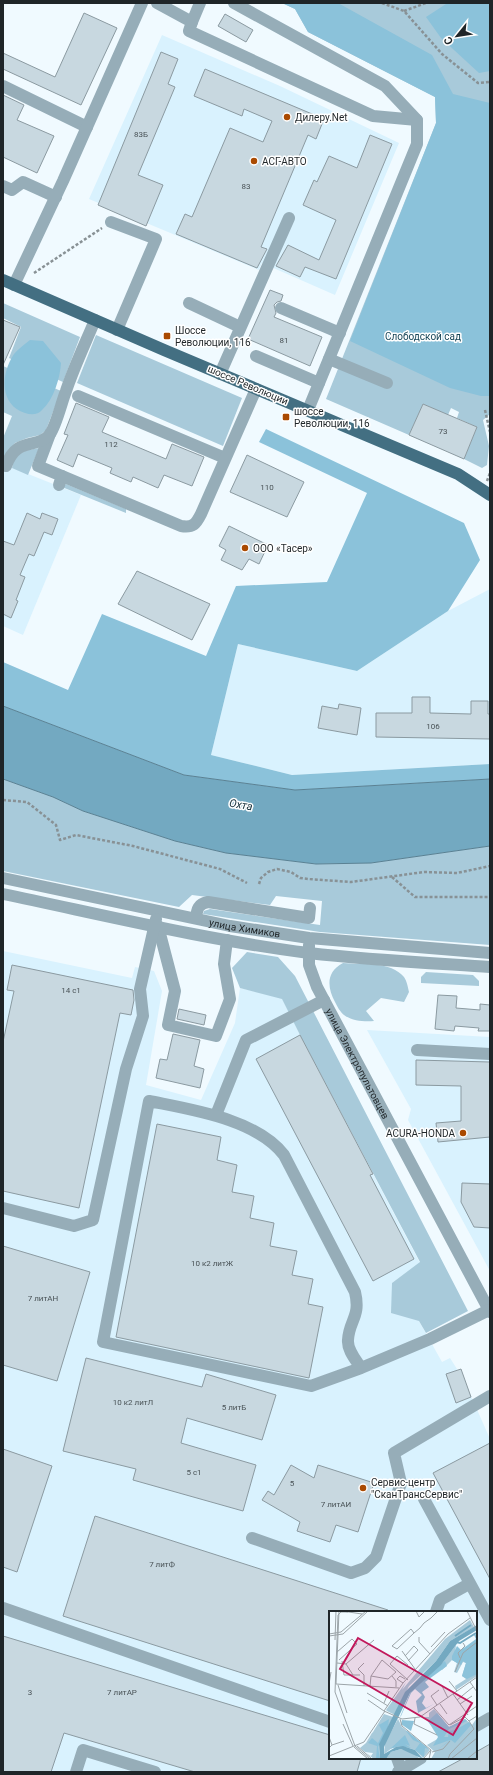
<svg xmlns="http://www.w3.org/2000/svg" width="493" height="1775" viewBox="0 0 493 1775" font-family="Roboto,sans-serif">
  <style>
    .built { fill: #d9f2fe; fill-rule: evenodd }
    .green { fill: #a8cada }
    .forest { fill: #8bc2da }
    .water { fill: #73a9c1; stroke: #5a8193 }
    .building { fill: #c8d8e0; stroke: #8b9aa1 }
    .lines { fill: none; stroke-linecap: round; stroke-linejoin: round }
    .path { stroke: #889195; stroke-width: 2.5; stroke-dasharray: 3 2; stroke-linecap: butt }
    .minor { stroke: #96adb8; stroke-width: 12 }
    .major { stroke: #436f82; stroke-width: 12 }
    .poi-dot { fill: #aa4a01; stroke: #fff; stroke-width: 1.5 }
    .labels { text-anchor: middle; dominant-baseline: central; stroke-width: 3; stroke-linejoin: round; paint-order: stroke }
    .number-label { font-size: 8px; fill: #495256 }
    .poi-label { font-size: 10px; fill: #1f2528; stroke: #fff; text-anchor: start }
    .park-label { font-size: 10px; fill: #184658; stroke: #fff }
    .street-label { font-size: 10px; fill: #1f2528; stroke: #fff }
    .water-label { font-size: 11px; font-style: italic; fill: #132e39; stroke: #fff }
    .inset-river { fill: none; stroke: #73a9c1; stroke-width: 2 }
    .inset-road { fill: none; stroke: #9ca5a9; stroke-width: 1 }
    .view { fill: #c2185b; fill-opacity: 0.15; stroke: #c2185b; stroke-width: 2 }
    .inset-edge { fill: none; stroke: #1f2528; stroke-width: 2 }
  </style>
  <rect width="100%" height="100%" fill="#f0faff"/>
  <g class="built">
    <path d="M162,35L280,86L399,143L335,295L262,263L259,270L89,199Z"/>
    <path d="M3,464L81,495L23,635L3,626Z"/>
    <path d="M490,589V764L292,775L211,755L238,644L357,671L448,611Z"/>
    <path d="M3,951L132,978L135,967L154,971L162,991L146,1085L201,1100L235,1023L240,988L282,998L300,1035L420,1263L392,1283L419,1321L442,1362L450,1358L464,1380L490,1439V1772H3ZM330,1612H476V1758H330Z"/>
    <path d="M367,1030L490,1037V1271L408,1120L411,1109Z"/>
  </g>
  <g class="green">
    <path d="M282,3H490V414L483,420L489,446L487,465L482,468L464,459L477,427L457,418L459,412L451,408L448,415L423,404L409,435L326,399L436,123L435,97L308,32L295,9Z"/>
    <path d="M3,303L80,337L63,382L9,358L21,327L3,318Z"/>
    <path d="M96,335L242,398L223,446L77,383Z"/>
    <path d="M3,366L61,391L46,430L40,435L27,438L15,443L3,458V438L12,416L3,412Z"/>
    <path d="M39,448L28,475L12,468C15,451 24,451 39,448Z"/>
    <path d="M66,484L126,509V513L62,487Z"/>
    <path d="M3,779L53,797L83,811L175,841L226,853L316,864L371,863L490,846V945L320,932L203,914L204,911L210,909L320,925L322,901L276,896L270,905L192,895L179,907L3,871Z"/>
    <path d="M247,952L278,957L295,976L468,1311L426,1333L419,1321L391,1313L392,1283L420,1262L300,1035L282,999L240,988L232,968Z"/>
    <path d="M343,963C362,965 391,961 404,977C407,981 408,988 409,992L404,1002L381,998L366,1011L374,1021C365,1022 352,1021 344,1015C340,1012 337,1006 335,1002C327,987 326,972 343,963Z"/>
    <path d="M426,972L473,975L479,981V986L421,983V977Z"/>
  </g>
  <g class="forest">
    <path d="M282,3H338L432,55L453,94L490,103V396H481L450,388L350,341L436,123L435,97L308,32L295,9Z"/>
    <path d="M481,3H490V71L479,73L441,38L426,17L446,4Z"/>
    <path d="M30,340L43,341L61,363C60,378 54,399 42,410C38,415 31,415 25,413C0,405 0,375 14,354C18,349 24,345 30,340Z"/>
    <path d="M266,429L464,523L480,560L448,611L357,671L238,644L211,755L292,775L490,764V779L295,790L184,775L3,706V662L68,690L102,614L206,656L236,586L327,582L367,493L259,442Z"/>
  </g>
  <path class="water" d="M3,706L184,775L295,790L490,779V846L371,863L316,864L226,853L175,841L83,811L53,797L3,779Z"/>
  <g class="building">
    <path d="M84,13L117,28L81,105L3,69V53L55,77Z"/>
    <path d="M225,14L253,30L246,42L218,26Z"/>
    <path d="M161,52L178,59L168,84L175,87L138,175L163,185L146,226L98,205Z"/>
    <path d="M205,69L324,119L316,139L308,135L261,247L267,249L257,268L176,234L185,214L192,217L230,128L263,142L272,121L244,109L242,116L194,96Z"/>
    <path d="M3,95L24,105L17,120L54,136L37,173L3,157Z"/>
    <path d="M370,135L392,144L336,279L305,267L300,277L276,266L288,245L319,260L336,220L303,205L314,180L317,182L329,156L357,168Z"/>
    <path d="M270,290L283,295L281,301L277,302L274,305L276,313L274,317L322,337L310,366L248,339Z"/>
    <path d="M3,320L20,327L3,365Z"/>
    <path d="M76,403L109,417L102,432L166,459L172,444L204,457L192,486L164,475L158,488L133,477L131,482L110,473L112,468L78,454L73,467L57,460L68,435L64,434Z"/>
    <path d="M423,404L477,427L464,459L409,435Z"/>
    <path d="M247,455L304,482L287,517L230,492Z"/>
    <path d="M27,513L40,519L42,513L58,519L52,535L44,532L34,556L29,554L20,575L25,577L16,600L18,601L11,618L3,614V541L14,545Z"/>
    <path d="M229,526L268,545L259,564L249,559L242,570L221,560L226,550L219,546Z"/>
    <path d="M137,571L210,604L192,640L118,604Z"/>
    <path d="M412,697H430V713L471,714V701H488V714H490V739L376,737V713H412Z"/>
    <path d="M339,704L361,708L357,735L318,728L322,706L338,709Z"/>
    <path d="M12,965L133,990L134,1000L131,1015L120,1013L79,1208L3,1191V1042L14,991L7,990Z"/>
    <path d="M438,995L457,996L456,1008L480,1010V1004L490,1005V1031H478L479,1028L455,1026L454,1031L435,1029Z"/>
    <path d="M179,1009L206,1015L204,1025L177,1019Z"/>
    <path d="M173,1034L200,1040L194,1066L204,1069L200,1088L156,1078L160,1059L167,1060Z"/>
    <path d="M300,1035L373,1174L370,1175L414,1259L373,1281L256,1059Z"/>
    <path d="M416,1060L490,1062V1137L438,1142L436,1123L461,1121V1086L416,1085Z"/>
    <path d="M157,1124L221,1137L217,1160L237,1165L232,1192L254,1196L250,1218L274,1223L270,1246L297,1251L292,1275L313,1279L308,1304L323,1307L309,1378L116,1337Z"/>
    <path d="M462,1183L490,1184V1228L474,1227L461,1202Z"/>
    <path d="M3,1246L90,1272L57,1381L3,1365Z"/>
    <path d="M86,1358L202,1387L206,1374L276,1395L262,1440L187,1418L181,1443L256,1465L243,1511L133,1480L136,1469L63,1451Z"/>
    <path d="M461,1369L471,1397L456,1403L446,1374Z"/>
    <path d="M490,1443V1579L433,1473Z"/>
    <path d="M3,1449L52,1466L17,1572L3,1567Z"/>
    <path d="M291,1465L314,1478L318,1465L374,1483L358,1532L336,1525L330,1542L297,1531L300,1522L262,1500L268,1491L274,1495Z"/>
    <path d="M95,1516L388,1610L387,1612H330V1701L63,1616Z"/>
    <path d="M3,1636L330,1735V1758H361L357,1772H195L64,1733L51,1772H3Z"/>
    <path d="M490,1744V1772H438L464,1758H476V1752Z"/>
  </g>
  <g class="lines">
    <g class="path">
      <path d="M382,3L404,11L442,54L478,83L490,82"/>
      <path d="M404,11L426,3"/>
      <path d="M34,273L102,228"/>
      <path d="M485,410L490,432"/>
      <path d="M487,481L490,473"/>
      <path d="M3,800L27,802L56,825L60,840L76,835L133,846L220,869L247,883"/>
      <path d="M392,877L415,897H490"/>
      <path d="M259,884L261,878L268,872L277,869L291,872L300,878L308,879L351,882L424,872L457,873L490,866"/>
    </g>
    <g class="minor">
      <path d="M157,3L192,22L189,31L373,116L417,120"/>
      <path d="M234,3L385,86L417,120V144L308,410"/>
      <path d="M192,22L200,3"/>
      <path d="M3,86L87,127"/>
      <path d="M3,186L12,190L23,182L56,197"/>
      <path d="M111,222L156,239L117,330"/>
      <path d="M14,285L63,181L142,3"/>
      <path d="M189,303L240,327"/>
      <path d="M281,308L340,333"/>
      <path d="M256,356L319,383"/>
      <path d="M329,359L387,383"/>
      <path d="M220,374L289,218"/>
      <path d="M78,396L225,458"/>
      <path d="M50,434L38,466L62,476L59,485"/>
      <path d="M6,466C17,435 38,450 50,434C56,426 62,401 66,391C74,367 85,344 95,320"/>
      <path d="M62,476L181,526C193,528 196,524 201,514L256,389"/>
      <path id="s1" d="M3,878L230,926L309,938L490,953"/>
      <path d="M3,894C104,915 206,940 309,953C369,960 430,963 490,967"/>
      <path d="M196,918C197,909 198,904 208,902L309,918L310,908"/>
      <path d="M158,926L175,991L168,1025L216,1036L230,999L224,964L227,940"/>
      <path id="s2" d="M309,945V965L317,987L490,1312"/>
      <path d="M417,1050L490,1054"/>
      <path d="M216,1115L246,1040L324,1000"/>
      <path d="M3,1208L74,1226L93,1220L126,1069L143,1016L140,989L156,919"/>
      <path d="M361,1368L311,1386L103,1342L149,1101C193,1110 256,1119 284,1155L355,1292C361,1317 349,1320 348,1340C347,1350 356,1360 361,1368L430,1339L489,1310"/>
      <path d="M424,1499L490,1620"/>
      <path d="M252,1538L351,1573L365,1568L376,1557L401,1483L394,1453L490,1396"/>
      <path d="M3,1608L330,1722"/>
      <path d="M436,1612L440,1600L469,1584"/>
      <path d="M476,1726L490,1718"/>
      <path d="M397,1758L402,1772"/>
      <path d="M76,1772L83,1750L155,1772"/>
      <path d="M398,1772L421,1758"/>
    </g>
    <path class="major" d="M3,280L164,350L458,474L490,495"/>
  </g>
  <g class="poi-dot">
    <circle cx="287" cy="117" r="4"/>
    <circle cx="254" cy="161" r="4"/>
    <rect x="163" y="332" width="8" height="8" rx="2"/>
    <rect x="282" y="413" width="8" height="8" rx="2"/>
    <circle cx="245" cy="548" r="4"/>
    <circle cx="463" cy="1133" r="4"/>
    <circle cx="363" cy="1488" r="4"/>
  </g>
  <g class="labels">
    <g class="number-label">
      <text x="141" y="134">83Б</text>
      <text x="246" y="186">83</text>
      <text x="284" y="340">81</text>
      <text x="443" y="431">73</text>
      <text x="111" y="444">112</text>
      <text x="267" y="487">110</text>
      <text x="433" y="726">106</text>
      <text x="71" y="990">14 с1</text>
      <text x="212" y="1263">10 к2 литЖ</text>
      <text x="43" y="1298">7 литАН</text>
      <text x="133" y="1402">10 к2 литЛ</text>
      <text x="234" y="1407">5 литБ</text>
      <text x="194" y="1472">5 с1</text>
      <text x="292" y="1483">5</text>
      <text x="336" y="1504">7 литАИ</text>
      <text x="162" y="1564">7 литФ</text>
      <text x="30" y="1692">3</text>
      <text x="122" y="1692">7 литАР</text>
    </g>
    <g class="poi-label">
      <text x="295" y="117">Дилеру.Net</text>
      <text x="262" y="161">АСГ-АВТО</text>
      <text x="175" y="330">Шоссе<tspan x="175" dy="12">Революции, 116</tspan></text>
      <text x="294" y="411">шоссе<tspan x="294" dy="12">Революции, 116</tspan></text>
      <text x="253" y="548">ООО «Тасер»</text>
      <text x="455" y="1133" text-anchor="end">ACURA-HONDA</text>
      <text x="371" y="1482">Сервис-центр<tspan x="371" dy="12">"СканТрансСервис"</tspan></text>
    </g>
    <g class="park-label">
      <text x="423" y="336">Слободской сад</text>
    </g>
    <g class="street-label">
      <text transform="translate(248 385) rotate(23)">шоссе Революции</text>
      <text stroke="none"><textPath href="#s1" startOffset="247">улица Химиков</textPath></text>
      <text stroke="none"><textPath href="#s2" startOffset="130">улица Электропультовцев</textPath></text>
    </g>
    <g class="water-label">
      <text transform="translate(241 805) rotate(9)">Охта</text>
    </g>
  </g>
  <g transform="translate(329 1611)">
    <rect width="148" height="148" fill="#f0faff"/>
    <path d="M141,9L145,16L121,30L107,50L80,75L66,104L58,100L57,99L77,71L73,79L116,28ZM148,30V65L127,79L126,75L137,68L133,65L137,52L134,51L128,62L125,61L128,52L123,49L113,59L111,55L127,34L126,42ZM105,98L120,116L136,108L143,114L148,107V148H102L106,141L98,134L112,126L95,106H100V102ZM55,103L64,106L50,134L51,148H45L37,142L42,145L44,142L36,141L31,137L37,132L43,122L32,134L44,121ZM69,108L73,116L101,139L94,147L86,139L77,136L63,137L55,143L56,132ZM72,138L85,142L91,148H57L62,141Z" fill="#a8cada"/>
    <path d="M148,23V63L138,68L133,65L137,52L134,50L132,54L128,52L123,49V45L128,35L132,39L147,28L145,24ZM116,50L118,55L96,71L100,76L93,81L96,86L93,92L97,97L105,93L89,102L87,90L93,84L86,78L82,82L72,105L71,106L81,82L86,75ZM108,102L120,116L136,108L138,110L120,118L115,126H119L120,120L126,119V123L128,118L140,111L142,114L126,132L122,129L108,139L121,129L104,135L109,126L99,110ZM60,108L59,116L49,136L51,148H47L48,135L39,132L43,127L49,132L54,122L50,114ZM73,109L85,110L82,120L72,113ZM77,120H78L100,138L96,137L95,146L86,139L91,132L84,129ZM76,124L81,135L76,133L82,137L70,135L61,138Z" fill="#8bc2da"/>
    <path d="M148,14V19L130,30L112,54L81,82L55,136V143L67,136L74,135L86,139L94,148L72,138L62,141L57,148H51L50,133L76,81L107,50L121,30Z" fill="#73a9c1"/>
    <path class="inset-river" d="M126,25L142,14M127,31L131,32L147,22"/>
    <path class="inset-road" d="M10,0L7,73L70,77M13,0L33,3M87,0L90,6L96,0M138,0L148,20M19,1H12L9,4L6,81L26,135L41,148M85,22L82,18L63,35L68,38L85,22L91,17L95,12L102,7L109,0M0,23L12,21L37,0M0,25L14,23L39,0M90,26V31L101,43M6,29L7,0M102,36L116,21M73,40L86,58M8,41L23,28L28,33L10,49M76,45L85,35L89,39L79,50M131,47L129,42L136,35L134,32M13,50L15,64H31M8,52L17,53L24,64M35,52L29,58L35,64V75M17,53L45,29M126,61L134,42L148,31M63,65L67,70V76M79,69L61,53L68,45L79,54M120,70L128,80M141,71L148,81M74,72L68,68L71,65L76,68M0,73L2,61M9,74L18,102M41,75L42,65L59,68L67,61L53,49L42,65M113,75L119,87M38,82L59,95M124,83L139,104M39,89L55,100L74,72L119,23L141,7M128,89L144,76M55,92L60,80M111,93L118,103M131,93L143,85M108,94L102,85L110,79M105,97L120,114M55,100L73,108L91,106L148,66M134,104L140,110L148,105M86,107L85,113L108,124M71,108L73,115L102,139L100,148M14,113L24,135M120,114L148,95M121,114L136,106M0,126L3,134L0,137M3,134L15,130M28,135L43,148M25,136L39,148M103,141L114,138L121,130M0,145L35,131L56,100M94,148L102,139M119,148L121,143L145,118L140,110M122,148L148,127M138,148L148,140"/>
    <path class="view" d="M29,27L143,92L124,124L11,58Z"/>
    <rect width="148" height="148" class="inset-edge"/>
  </g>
  <rect width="493" height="1775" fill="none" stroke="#1f2528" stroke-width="8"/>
  <g transform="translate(457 36) rotate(240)" stroke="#ffffff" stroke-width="3" paint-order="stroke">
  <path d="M0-3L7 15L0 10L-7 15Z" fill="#1f2528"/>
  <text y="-6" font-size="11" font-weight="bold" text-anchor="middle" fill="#1f2528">С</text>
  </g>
</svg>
